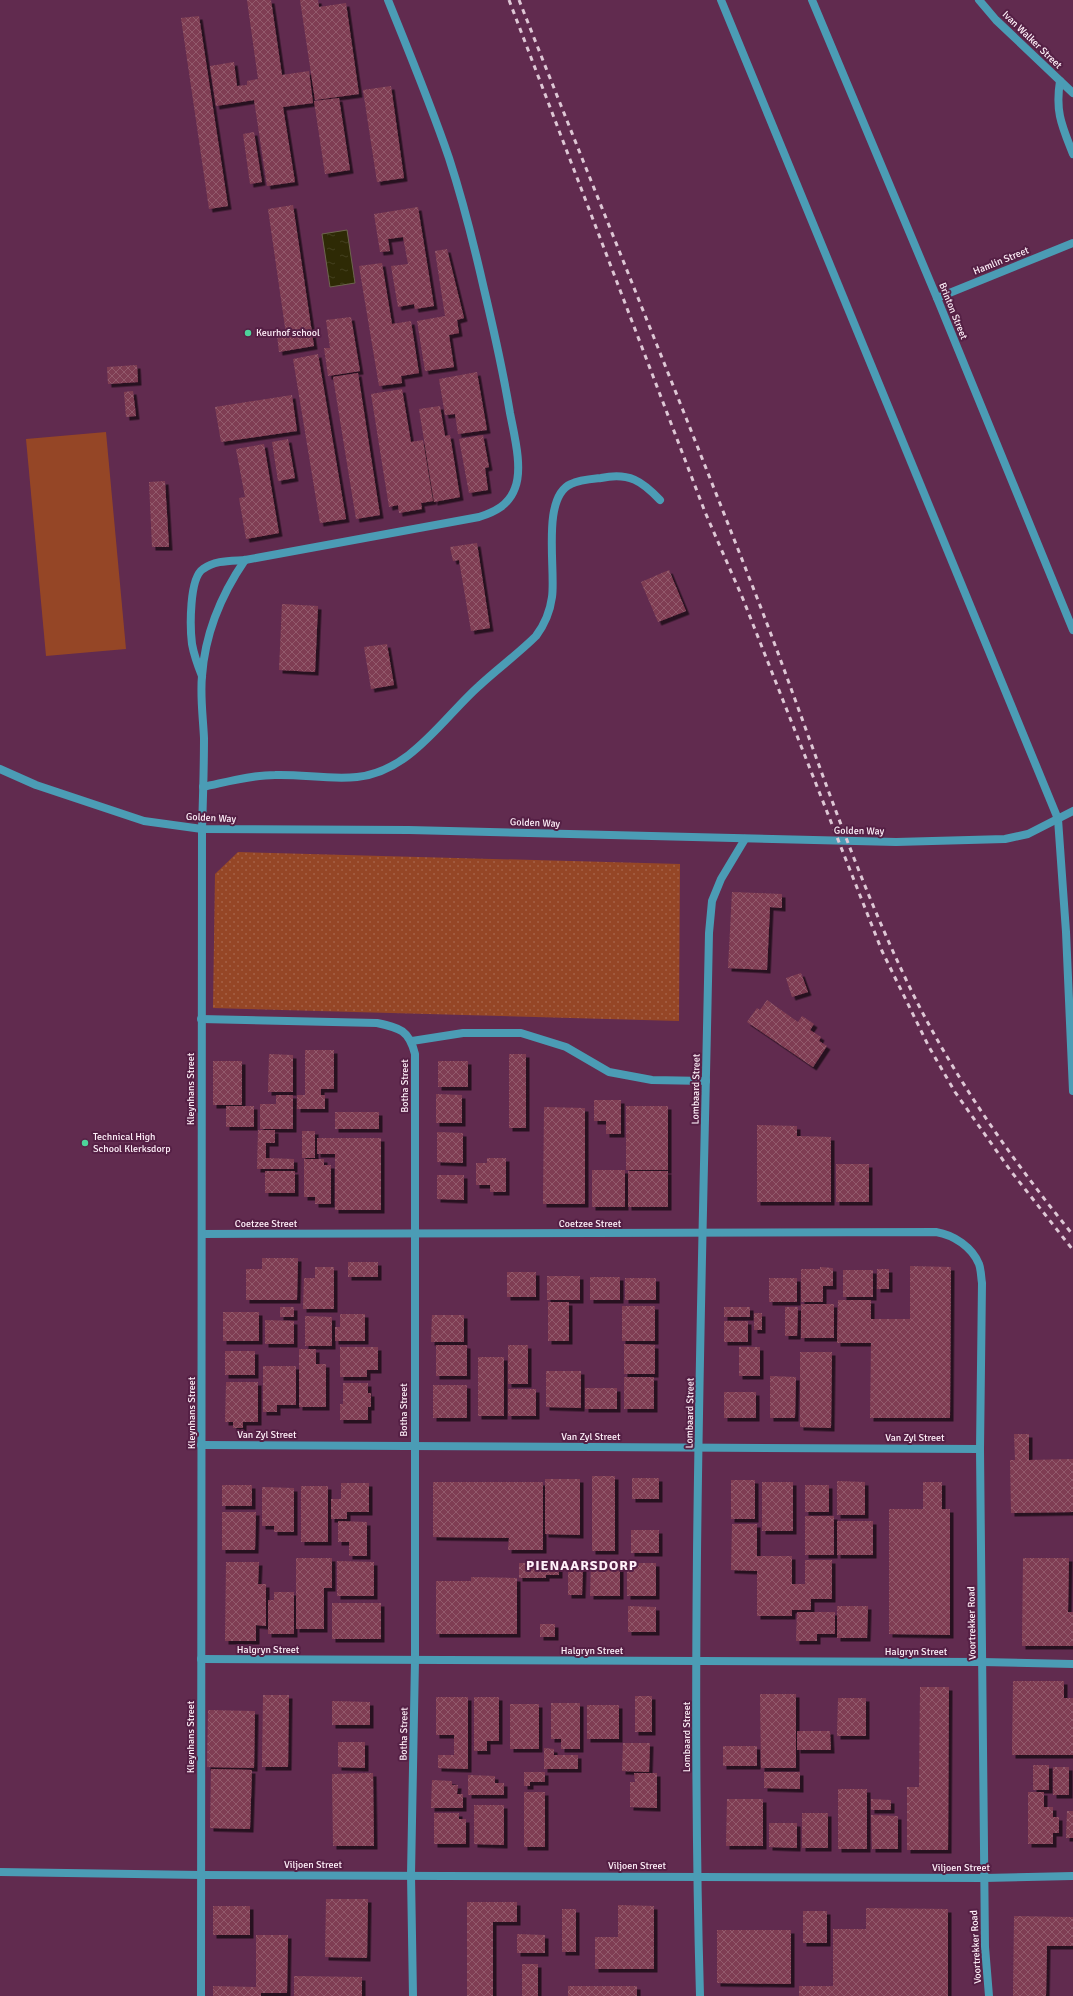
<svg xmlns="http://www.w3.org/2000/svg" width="1073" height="1996" viewBox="0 0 1073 1996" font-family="Signika,sans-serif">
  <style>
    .grass { fill: url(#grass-dots) }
    .pitch { fill: #954626 }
    .water { fill: url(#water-ripples); stroke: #6d654e }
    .building { fill: url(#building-cross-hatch); filter: url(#shadow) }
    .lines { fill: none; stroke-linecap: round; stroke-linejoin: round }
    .service { stroke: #4b9cb5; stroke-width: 8 }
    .minor { stroke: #4b9cb5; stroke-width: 8 }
    .tertiary { stroke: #4b9cb5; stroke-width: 8 }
    .rail { stroke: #dec7d5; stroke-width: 3; stroke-dasharray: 5 5; stroke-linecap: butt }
    .poi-dot { fill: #4dd39a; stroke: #552045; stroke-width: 1.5 }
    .labels { text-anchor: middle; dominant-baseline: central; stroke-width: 4; stroke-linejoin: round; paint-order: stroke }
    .street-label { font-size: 10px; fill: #fff0f9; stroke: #552045 }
    .poi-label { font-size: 10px; fill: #fff0f9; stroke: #552045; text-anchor: start }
    .district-label { font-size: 14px; font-weight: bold; letter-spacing: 1px; fill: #fff0f9; stroke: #552045 }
  </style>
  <defs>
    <pattern id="grass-dots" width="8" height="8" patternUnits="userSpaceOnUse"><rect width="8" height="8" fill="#954626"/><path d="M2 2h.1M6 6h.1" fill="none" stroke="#a56146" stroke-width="1.8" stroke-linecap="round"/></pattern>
    <pattern id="water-ripples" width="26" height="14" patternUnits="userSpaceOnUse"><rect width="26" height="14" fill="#2e2a05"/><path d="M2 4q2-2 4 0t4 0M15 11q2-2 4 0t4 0" fill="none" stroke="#433f1e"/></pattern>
    <pattern id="building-cross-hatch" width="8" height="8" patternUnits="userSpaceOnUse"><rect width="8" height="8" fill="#7f3e52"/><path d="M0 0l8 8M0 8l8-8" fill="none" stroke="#925a6c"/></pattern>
    <filter id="shadow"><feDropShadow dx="3.5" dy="3.5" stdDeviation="0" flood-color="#0009"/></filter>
  </defs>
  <rect width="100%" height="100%" fill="#612b4f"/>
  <path class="grass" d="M238,852L680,864L679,1021L213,1008L215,874Z"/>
  <path class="pitch" d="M106,432L126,649L46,656L26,439Z"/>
  <path class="water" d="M347,230L355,283L330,287L322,234Z"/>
  <g class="building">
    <path d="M247,0H271L282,75L309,71L313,103L283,107L295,182L267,186L254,100L216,106L210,66L234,62L237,86L247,85V81L258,79Z"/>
    <path d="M300,0H318L319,7L346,3L359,94L315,100Z"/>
    <path d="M199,16L228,206L209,209L181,18Z"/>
    <path d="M391,86L404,178L377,182L363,90Z"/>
    <path d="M339,98L350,170L325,174L314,101Z"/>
    <path d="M254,132L262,182L250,184L243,134Z"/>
    <path d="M293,205L314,346L279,352L277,335L286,334L268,209Z"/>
    <path d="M418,207L434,306L415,309L414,304L398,307L391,266L408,264L403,237L388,239L390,251L380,252L374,214Z"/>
    <path d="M447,249L464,318L457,320L459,333L449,335L454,367L425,371L417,321L445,316L435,251Z"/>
    <path d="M382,263L392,324L411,321L419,373L401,376L402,383L379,386L359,266Z"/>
    <path d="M351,317L360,371L328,376L324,348H330L326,320Z"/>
    <path d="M318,354L346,519L320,523L293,359Z"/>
    <path d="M137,365L138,382L108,384L107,367Z"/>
    <path d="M477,372L487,430L458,434L455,414L445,415L439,379Z"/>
    <path d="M358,373L380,515L356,519L333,377Z"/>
    <path d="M402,389L411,442L423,440L433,501L421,503L422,509L399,513L398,505L389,507L371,394Z"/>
    <path d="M133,391L136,416L126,417L124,392Z"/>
    <path d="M292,395L297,431L221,442L215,407Z"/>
    <path d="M440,406L445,436L450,435L460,497L434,502L419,409Z"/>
    <path d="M483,435L489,467L485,468L488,490L469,493L459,439Z"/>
    <path d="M288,439L295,478L278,481L272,442Z"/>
    <path d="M264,444L279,533L246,539L239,498L245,497L236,449Z"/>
    <path d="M165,481L169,547H152L149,482Z"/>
    <path d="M477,543L490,628L471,631L459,560L453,561L450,547Z"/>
    <path d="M669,570L686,611L658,622L641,582Z"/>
    <path d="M282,604L318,606L315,672L279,670Z"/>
    <path d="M387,644L394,685L371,689L364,647Z"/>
    <path d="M732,892L782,894V908L770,907L767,970L728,968Z"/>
    <path d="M801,973L808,992L792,997L786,978Z"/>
    <path d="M767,1000L798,1022L802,1016L814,1024L810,1030L821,1037L819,1041L827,1046L813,1067L747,1022L757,1008L760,1010Z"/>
    <path d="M305,1050H334V1089H321V1095H325V1109H297V1095H305Z"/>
    <path d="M269,1054L293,1055V1092H268Z"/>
    <rect x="509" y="1054" width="17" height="74"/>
    <rect x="213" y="1061" width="29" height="44"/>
    <rect x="438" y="1061" width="30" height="26"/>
    <path d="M436,1094L462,1095V1123H436Z"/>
    <path d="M276,1095H293V1129H260V1104H276Z"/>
    <path d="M594,1100H621V1134H606V1121H594Z"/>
    <rect x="226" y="1106" width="28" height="21"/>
    <rect x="626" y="1106" width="42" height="64"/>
    <path d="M544,1107L585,1108V1204H543Z"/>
    <rect x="335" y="1112" width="44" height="17"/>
    <path d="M757,1125L797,1126V1136L831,1137V1202H757Z"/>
    <path d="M258,1130H275V1143H266V1158L294,1159V1169H257Z"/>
    <rect x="302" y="1131" width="13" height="27"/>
    <path d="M437,1132L463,1133V1163L437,1162Z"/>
    <path d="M317,1138H381V1210H335V1154H317Z"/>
    <path d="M487,1158H506V1192H490V1185H476V1163H487Z"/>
    <path d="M304,1159H324V1165H331V1204H315V1197H304Z"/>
    <rect x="836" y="1164" width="33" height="38"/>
    <rect x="592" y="1170" width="33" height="37"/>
    <rect x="265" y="1171" width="30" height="22"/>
    <rect x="628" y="1171" width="40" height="36"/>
    <path d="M437,1175H464V1200L437,1199Z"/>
    <path d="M262,1258H298L297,1300H246V1269H262Z"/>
    <rect x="348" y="1262" width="30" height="15"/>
    <path d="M910,1266L951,1267L950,1418H870L871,1343H837L838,1300H871V1319H910Z"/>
    <path d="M315,1267H334V1309H303L304,1278H315Z"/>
    <path d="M820,1267L833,1268V1286H823V1302H801V1269H820Z"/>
    <rect x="877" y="1269" width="12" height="20"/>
    <rect x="843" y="1270" width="30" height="27"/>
    <rect x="507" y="1272" width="29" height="25"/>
    <rect x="547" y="1276" width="33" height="24"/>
    <rect x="590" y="1277" width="30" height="23"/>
    <rect x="625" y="1278" width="31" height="22"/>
    <rect x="769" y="1278" width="28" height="24"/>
    <rect x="548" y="1302" width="21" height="39"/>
    <rect x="801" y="1304" width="33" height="34"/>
    <rect x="622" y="1306" width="33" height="35"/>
    <rect x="280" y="1307" width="14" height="10"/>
    <rect x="724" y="1307" width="26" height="10"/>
    <path d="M785,1307H798L797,1336H785Z"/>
    <rect x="223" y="1312" width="36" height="29"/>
    <rect x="754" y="1313" width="8" height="17"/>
    <path d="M340,1314H365V1341H335V1327H340Z"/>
    <path d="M432,1315H464V1342H431Z"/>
    <path d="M305,1316L332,1317V1346H305Z"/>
    <path d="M265,1320L294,1321V1344H265Z"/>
    <rect x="724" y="1321" width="24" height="21"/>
    <path d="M624,1344L655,1345V1374H624Z"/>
    <rect x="436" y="1345" width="31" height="31"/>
    <rect x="508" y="1345" width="20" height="39"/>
    <path d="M340,1347H378V1370H367V1377H340Z"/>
    <rect x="739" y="1347" width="21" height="29"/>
    <path d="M299,1349H316V1364H326V1407H299Z"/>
    <rect x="225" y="1351" width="30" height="24"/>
    <path d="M800,1352H832L831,1428L800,1427Z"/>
    <rect x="478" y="1357" width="26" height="59"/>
    <path d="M263,1366H296V1405H277V1412H263Z"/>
    <path d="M546,1371H581V1408L546,1407Z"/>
    <path d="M770,1376L796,1377L795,1418H770Z"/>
    <rect x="624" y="1377" width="30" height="32"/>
    <path d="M226,1382H258V1422H243V1428H233V1422H225Z"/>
    <path d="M343,1383H368V1393H371V1407H368V1420H340V1404H343Z"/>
    <rect x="433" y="1385" width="34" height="33"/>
    <rect x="585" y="1388" width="32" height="21"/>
    <rect x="508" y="1389" width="28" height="27"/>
    <rect x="724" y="1392" width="32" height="26"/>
    <path d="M1014,1434H1029V1460L1073,1459V1512L1011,1513L1010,1460H1015Z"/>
    <rect x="592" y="1476" width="23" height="75"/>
    <rect x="632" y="1478" width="27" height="21"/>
    <path d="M545,1479H580V1535L545,1534Z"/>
    <rect x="731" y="1480" width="24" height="39"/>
    <path d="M837,1481L865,1482V1515H837Z"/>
    <path d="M433,1482H543V1550H508L509,1538L433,1537Z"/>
    <rect x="762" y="1482" width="31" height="49"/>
    <path d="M923,1482H942V1509H950V1635L889,1634V1509H923Z"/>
    <path d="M341,1483H369V1512H347V1519H331V1499H341Z"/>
    <rect x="222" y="1485" width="30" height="21"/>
    <rect x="805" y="1485" width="24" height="27"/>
    <rect x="301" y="1486" width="27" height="56"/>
    <path d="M262,1487L294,1488V1532H274V1526H262Z"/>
    <path d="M222,1512H256L255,1550H222Z"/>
    <rect x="805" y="1516" width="29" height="39"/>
    <path d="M338,1521L367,1522V1556H349V1542H338Z"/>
    <rect x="837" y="1521" width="36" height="34"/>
    <path d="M732,1524H757V1556H792V1584H805V1560H832V1599H811V1610H792V1616H757V1571L731,1570Z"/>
    <rect x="631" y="1530" width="28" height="23"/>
    <path d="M296,1558H332V1588H324V1629H296Z"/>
    <path d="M1023,1558H1069L1068,1612H1073V1646H1022Z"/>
    <path d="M337,1561L374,1562V1596H337Z"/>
    <path d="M226,1562H259L258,1584H266V1626L256,1625V1641H225Z"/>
    <path d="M519,1563H559V1575H546V1578H519Z"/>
    <path d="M591,1563H620V1596H590Z"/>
    <rect x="627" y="1563" width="29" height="33"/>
    <path d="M568,1567H583L582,1595H568Z"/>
    <path d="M471,1577L517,1578V1634H436V1581H471Z"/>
    <path d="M274,1592H294V1634H268V1600H274Z"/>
    <rect x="332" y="1603" width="49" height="36"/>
    <path d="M628,1606L656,1607V1632H628Z"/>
    <path d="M837,1606H868L867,1638H837Z"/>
    <path d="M797,1612H835V1634H817V1641H796Z"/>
    <rect x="540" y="1624" width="15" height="13"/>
    <path d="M1013,1681H1064V1698H1073V1755H1012Z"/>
    <path d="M920,1687H949L948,1850H907V1787H919Z"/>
    <path d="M760,1694H796V1768H761Z"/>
    <path d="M263,1695H289L288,1767H262Z"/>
    <rect x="635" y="1696" width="17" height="36"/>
    <path d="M436,1697H468V1769L438,1768V1755H454V1735H436Z"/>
    <path d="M474,1697H499V1741H487V1751H474Z"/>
    <path d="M838,1698H866V1736H837Z"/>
    <path d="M332,1701L370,1702V1725H332Z"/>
    <path d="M551,1703H580V1749H561V1739H551Z"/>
    <rect x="510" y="1704" width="29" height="45"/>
    <rect x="587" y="1705" width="32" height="34"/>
    <path d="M208,1710L255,1711L254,1768L207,1767Z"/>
    <path d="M797,1731H830L831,1750H797Z"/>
    <path d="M338,1742H365V1768L338,1767Z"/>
    <path d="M623,1743H650L649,1772L622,1771Z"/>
    <rect x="723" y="1746" width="34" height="20"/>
    <path d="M544,1748L554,1749V1755H578V1769H544Z"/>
    <rect x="1033" y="1765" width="16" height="25"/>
    <rect x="1053" y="1767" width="16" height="28"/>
    <path d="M211,1769L252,1770L250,1829L210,1828Z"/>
    <path d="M524,1772H545V1782H530V1786H524Z"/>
    <path d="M764,1772H800V1789L764,1788Z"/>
    <path d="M373,1773L374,1846H333L332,1774Z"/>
    <path d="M634,1773H657V1808L630,1807V1782H635Z"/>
    <path d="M468,1775L495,1776V1783H504V1795H468Z"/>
    <path d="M432,1780L452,1781V1785H458L457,1794H463V1808H431Z"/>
    <rect x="838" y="1789" width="29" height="60"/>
    <rect x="524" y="1792" width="21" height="55"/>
    <path d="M1028,1792H1044V1807H1053V1817H1059V1833H1053V1844H1028Z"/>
    <path d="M727,1799H763V1846H726Z"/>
    <path d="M871,1799L891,1800V1810H871Z"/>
    <path d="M474,1805H504V1845L474,1844Z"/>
    <path d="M1067,1811H1073V1838H1066Z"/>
    <path d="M434,1813H459V1819H466V1844H434Z"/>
    <rect x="802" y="1813" width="26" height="35"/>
    <path d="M871,1815L898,1816V1849H872Z"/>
    <path d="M769,1823H797V1848L769,1847Z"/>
    <path d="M326,1899H368L367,1958L325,1957Z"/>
    <path d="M467,1902H517V1922H493V1996H467Z"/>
    <path d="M618,1905L654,1906V1969H595V1937H618Z"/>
    <rect x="213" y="1906" width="37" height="29"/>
    <path d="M866,1908L948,1909V1996H799V1986H833V1929H866Z"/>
    <rect x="562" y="1909" width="14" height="43"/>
    <rect x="803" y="1911" width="24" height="32"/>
    <path d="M1014,1916L1073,1917V1946H1047L1046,1996H1013Z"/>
    <path d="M717,1930H791V1984L717,1983Z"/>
    <path d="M517,1934L545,1935V1953H517Z"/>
    <path d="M256,1935H288L287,1993H261V1996H213V1986L256,1987Z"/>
    <rect x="522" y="1964" width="16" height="32"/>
    <path d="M294,1976L362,1977V1996H294Z"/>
    <rect x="568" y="1986" width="69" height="10"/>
  </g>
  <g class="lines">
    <g class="service">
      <path d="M202,676C198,666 194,655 192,644C190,628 189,578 203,569C215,560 231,561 245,560L479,517C495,512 509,505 515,488C523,468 514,434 510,413C503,371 494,331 484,289C474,245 463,201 449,158C431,105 409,52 388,0"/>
      <path d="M203,787C227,782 251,775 275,775C302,774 330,780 357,777C410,772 443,718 479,686C497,669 518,654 536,636C545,624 550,612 552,597C556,570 541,497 571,484C579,480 592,479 601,478C629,472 642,481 660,500"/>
      <path d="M202,829C203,799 204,768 204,738C203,717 200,696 202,676C205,634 221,595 245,560"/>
      <path d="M982,1662L1073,1664"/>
      <path d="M0,1872L201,1875"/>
    </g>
    <g class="minor">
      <path d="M812,0L937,298L1073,630"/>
      <path d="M979,0L996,20L1073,93"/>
      <path d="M1060,81C1055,112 1062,126 1073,154"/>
      <path d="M937,298L1073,243"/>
      <path d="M1058,819L1066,932L1073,1091"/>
      <path d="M201,1019L377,1023C400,1028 409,1030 415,1054V1660L411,1875L413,1996"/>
      <path d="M412,1041L463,1033H521L566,1047L609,1072L652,1080L706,1081"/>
      <path d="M202,1234L936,1232C954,1235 972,1247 979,1264C981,1269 981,1277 982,1283L980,1449L985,1947L989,1996"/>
      <path d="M201,1445L980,1449"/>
      <path d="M201,1659L982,1662"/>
      <path d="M201,1875L984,1878L1073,1876"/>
      <path d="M201,1996L202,829"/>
      <path d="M700,1996C690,1642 702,1287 709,933L712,901L721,879L745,839"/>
    </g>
    <g class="tertiary">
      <path d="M721,0L1058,819"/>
      <path d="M0,769L36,785L144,821L202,829L409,830L896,842L1005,839L1028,834L1073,811"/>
    </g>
    <g class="rail">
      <path d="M509,0L705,512L743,599L882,951L929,1047L955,1092L1010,1170L1073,1250"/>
      <path d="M519,0C597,197 677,393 754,590C807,725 850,866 914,996C957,1082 1013,1161 1073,1235"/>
    </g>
  </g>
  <g class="poi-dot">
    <circle cx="248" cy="333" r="4"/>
    <circle cx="85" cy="1143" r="4"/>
  </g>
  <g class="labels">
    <g class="street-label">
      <text transform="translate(1032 40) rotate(44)">Ivan Walker Street</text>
      <text transform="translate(1001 261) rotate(-22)">Hamlin Street</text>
      <text transform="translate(953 311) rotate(68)">Brinton Street</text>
      <text transform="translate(211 818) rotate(3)">Golden Way</text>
      <text transform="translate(535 823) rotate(2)">Golden Way</text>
      <text transform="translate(859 831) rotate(1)">Golden Way</text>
      <text transform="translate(405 1086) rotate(-90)">Botha Street</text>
      <text transform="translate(191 1089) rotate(-90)">Kleynhans Street</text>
      <text transform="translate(696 1089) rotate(-89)">Lombaard Street</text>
      <text x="266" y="1224">Coetzee Street</text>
      <text x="590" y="1224">Coetzee Street</text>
      <text transform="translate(404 1410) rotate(-90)">Botha Street</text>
      <text transform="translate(192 1413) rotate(-90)">Kleynhans Street</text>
      <text transform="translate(690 1413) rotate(-89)">Lombaard Street</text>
      <text x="267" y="1435">Van Zyl Street</text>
      <text x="591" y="1437">Van Zyl Street</text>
      <text x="915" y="1438">Van Zyl Street</text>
      <text transform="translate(972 1623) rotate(-91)">Voortrekker Road</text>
      <text x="268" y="1650">Halgryn Street</text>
      <text x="592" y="1651">Halgryn Street</text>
      <text x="916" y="1652">Halgryn Street</text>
      <text transform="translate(404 1734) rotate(-89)">Botha Street</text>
      <text transform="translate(191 1737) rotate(-90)">Kleynhans Street</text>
      <text transform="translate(687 1737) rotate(-90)">Lombaard Street</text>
      <text x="313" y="1865">Viljoen Street</text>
      <text x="637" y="1866">Viljoen Street</text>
      <text x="961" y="1868">Viljoen Street</text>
      <text transform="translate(976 1947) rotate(-93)">Voortrekker Road</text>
    </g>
    <g class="poi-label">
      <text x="256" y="333">Keurhof school</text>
      <text x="93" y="1137">Technical High<tspan x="93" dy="12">School Klerksdorp</tspan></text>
    </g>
    <g class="district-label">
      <text x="582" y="1565">PIENAARSDORP</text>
    </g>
  </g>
</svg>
